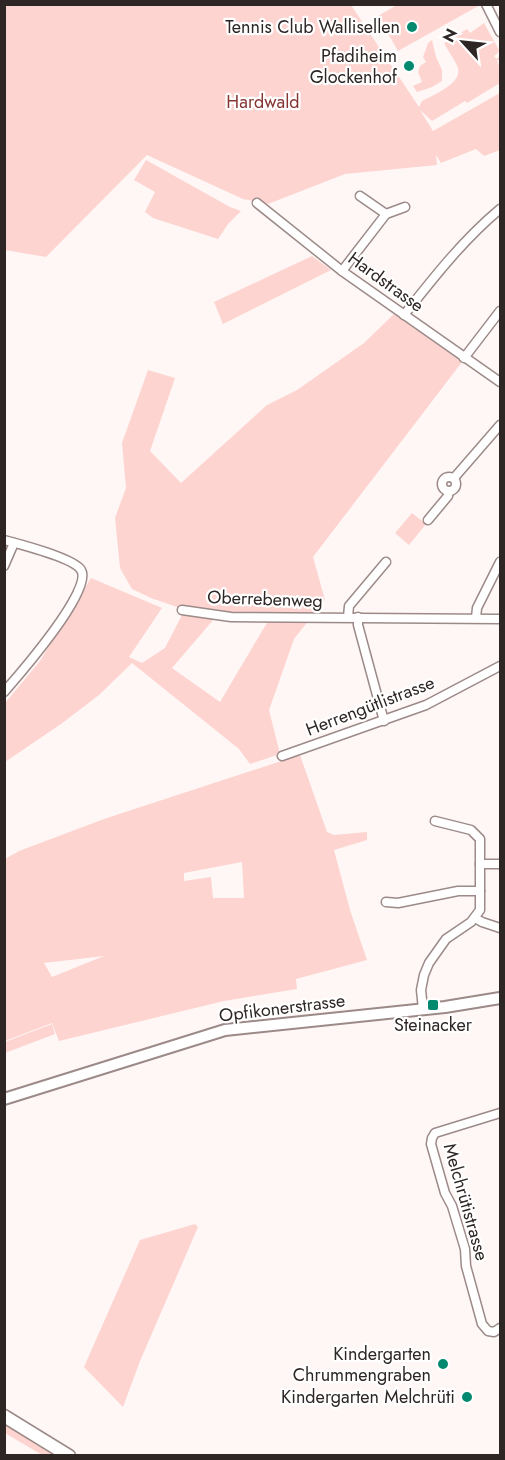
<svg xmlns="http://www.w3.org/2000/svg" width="505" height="1460" viewBox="0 0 505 1460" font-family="Jost,sans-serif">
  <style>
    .green { fill: #fdd4d0; fill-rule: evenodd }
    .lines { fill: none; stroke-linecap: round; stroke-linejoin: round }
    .minor-casing { stroke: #9c8a88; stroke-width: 11 }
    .tertiary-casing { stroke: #9c8a88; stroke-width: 14 }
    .secondary-casing { stroke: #9c8a88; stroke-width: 15 }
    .minor { stroke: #fff; stroke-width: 8 }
    .tertiary { stroke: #fff; stroke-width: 10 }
    .secondary { stroke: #fff; stroke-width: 12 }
    .poi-dot { fill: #02896f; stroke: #fff; stroke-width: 2 }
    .labels { text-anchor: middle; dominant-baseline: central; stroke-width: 4.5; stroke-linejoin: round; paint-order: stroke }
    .poi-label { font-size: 18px; fill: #2d2625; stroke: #fff; text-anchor: end }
    .park-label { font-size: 18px; fill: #853633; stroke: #fff }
    .street-label { font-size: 18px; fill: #2d2625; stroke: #fff }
  </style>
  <rect width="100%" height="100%" fill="#fff7f6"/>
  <g class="green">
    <path d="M4,5H351L419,107L422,101C433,95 462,84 458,68C455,60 448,51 444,43L467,29L470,33L484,23L499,50L498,53L494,56L497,59L500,55V60H497L500,69V83L467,103L465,101L432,121L420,110L433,131L500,93V150L484,156L476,149L441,163L436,155L437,165L345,174L268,204L243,199L147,155L46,257L5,250Z"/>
    <path d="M397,5V4L480,5L398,51L378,16Z"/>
    <path d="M432,40L436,57L442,70V81L432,87L417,92L413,86L422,82L418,72L420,66L426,62L423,57L428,43Z"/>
    <path d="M146,160L230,207L241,211L228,224L218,239L153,218L145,212L155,192L134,180Z"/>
    <path d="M312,256L331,270L223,324L214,302Z"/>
    <path d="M394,314L462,362L313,557L325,600L312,615H234L183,609L151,598L132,589L120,568L115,518L126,488L122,443L148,370L175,378L150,451L181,483L267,405L297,390L364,343Z"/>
    <path d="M412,513L426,524L409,545L395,533Z"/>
    <path d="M91,578L162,608L129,657L142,663L165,648L182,615L214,619L172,668L220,702L268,621L309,620L294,639L269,710L280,754L250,764L239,749L132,663L99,695L61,724L5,762V703L40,661Z"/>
    <path d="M300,755L327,832L334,835L367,832V840L334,850L350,910L367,960L296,979L297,989L224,1001L59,1041L52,1023L5,1041V859L19,851L104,819ZM242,862L244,898H213L211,877L184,881V873ZM104,956L52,977L44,963Z"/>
    <path d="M52,1024L55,1034L5,1053V1042Z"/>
    <path d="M195,1224L198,1227L140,1361L123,1407L84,1367L140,1240Z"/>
    <path d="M4,1423L56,1455H42L5,1433Z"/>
  </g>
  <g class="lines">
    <g class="minor-casing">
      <g id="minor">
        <path d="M486,4L500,32"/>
        <path d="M360,196L386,214"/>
        <path d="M257,203L342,271L500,382"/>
        <path d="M342,271L386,214L405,207"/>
        <path d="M404,315C434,277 463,240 500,209"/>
        <path d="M464,358L500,311"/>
        <circle cx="449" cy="484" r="7"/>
        <path d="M454,478L500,425"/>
        <path d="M428,520L448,496L449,491"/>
        <path d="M4,540C19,544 74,558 81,570C94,589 19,675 4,692"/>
        <path d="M4,566L14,543"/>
        <path d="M182,610L231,617L500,619"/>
        <path d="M348,617L349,606L386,562"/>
        <path d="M358,617V625L384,721"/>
        <path d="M476,618L477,608L500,562"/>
        <path d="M282,756L426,705L500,666"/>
        <path d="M480,864H500"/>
        <path d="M386,902L398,903L458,891H480"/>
        <path d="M475,918L482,922L500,928"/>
        <path d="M423,1009L421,990L424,975L429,963L446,939L471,922L480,910V839L471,830L435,821"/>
        <path d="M500,1113L435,1133L432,1138L431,1144L445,1193L452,1206L465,1249L466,1266L482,1324L488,1331L494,1332L500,1328"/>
      </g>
    </g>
    <g class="tertiary-casing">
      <path id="tertiary" d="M4,1099L225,1030L445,1007L500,998"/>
    </g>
    <g class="secondary-casing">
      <path id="secondary" d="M4,1416L69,1456"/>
    </g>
    <use href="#minor" class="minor"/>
    <use href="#tertiary" class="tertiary"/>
    <use href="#secondary" class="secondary"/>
  </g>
  <g class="poi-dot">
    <circle cx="412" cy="27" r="6"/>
    <circle cx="409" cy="66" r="6"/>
    <rect x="427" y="999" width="12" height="12" rx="3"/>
    <circle cx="443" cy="1364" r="6"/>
    <circle cx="467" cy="1397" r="6"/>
  </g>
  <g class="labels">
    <g class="poi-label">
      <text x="400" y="27">Tennis Club Wallisellen</text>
      <text x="397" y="56">Pfadiheim<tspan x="397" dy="21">Glockenhof</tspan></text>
      <text x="433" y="1025" text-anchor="middle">Steinacker</text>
      <text x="431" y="1354">Kindergarten<tspan x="431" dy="21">Chrummengraben</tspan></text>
      <text x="455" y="1397">Kindergarten Melchrüti</text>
    </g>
    <g class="park-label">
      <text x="263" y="102">Hardwald</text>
    </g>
    <g class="street-label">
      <text transform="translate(386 282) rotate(36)">Hardstrasse</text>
      <text transform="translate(265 599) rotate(2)">Oberrebenweg</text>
      <text transform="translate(370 706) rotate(-21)">Herrengütlistrasse</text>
      <text transform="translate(282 1008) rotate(-7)">Opfikonerstrasse</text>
      <text transform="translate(466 1202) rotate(74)">Melchrütistrasse</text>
    </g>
  </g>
  <rect width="505" height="1460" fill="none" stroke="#2d2625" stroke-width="12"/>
  <g transform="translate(463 42) rotate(297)" stroke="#ffffff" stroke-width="4.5" paint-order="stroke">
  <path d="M0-4.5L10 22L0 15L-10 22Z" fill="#2d2625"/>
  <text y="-9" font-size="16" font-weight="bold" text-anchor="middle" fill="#2d2625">N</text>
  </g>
</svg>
